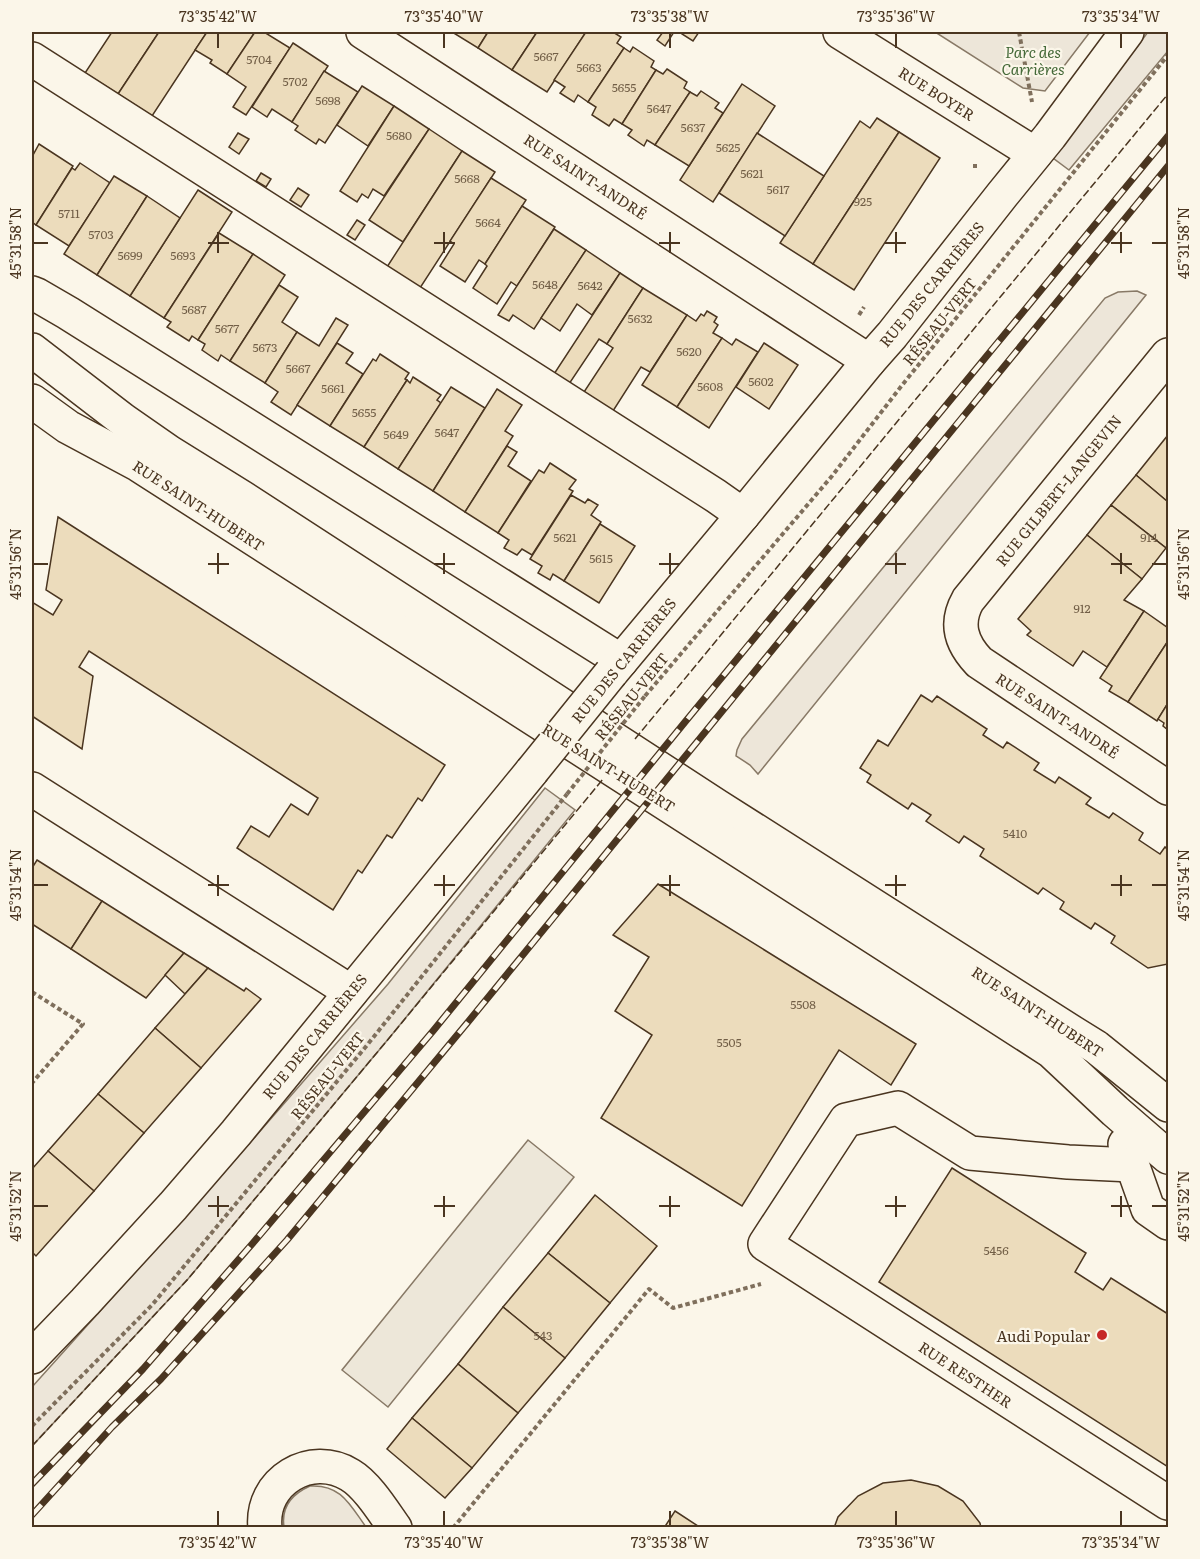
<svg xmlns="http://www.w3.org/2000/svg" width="1200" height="1559" viewBox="0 0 1200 1559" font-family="Literata,serif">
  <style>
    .green { fill: #ede6d9; stroke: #887966; stroke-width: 1.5 }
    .parking { fill: #ede7d9; stroke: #887966; stroke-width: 1.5 }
    .building { fill: #ecdcbc; stroke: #4a3520; stroke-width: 1.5 }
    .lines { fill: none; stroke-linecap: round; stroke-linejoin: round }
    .minor-casing { stroke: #4a3520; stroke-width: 36 }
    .path { stroke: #7f6f5c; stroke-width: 4; stroke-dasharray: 4.5 3; stroke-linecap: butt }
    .minor { stroke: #fbf6e9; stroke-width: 33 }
    .rail-casing { stroke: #4a3520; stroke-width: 7 }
    .rail { stroke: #fbf6e9; stroke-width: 4.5; stroke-dasharray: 14; stroke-linecap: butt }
    .minor-bridge-casing { stroke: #4a3520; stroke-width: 36; stroke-linecap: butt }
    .path-bridge { stroke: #7f6f5c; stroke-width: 4; stroke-dasharray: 4.5 3; stroke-linecap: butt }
    .minor-bridge { stroke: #fbf6e9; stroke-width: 33 }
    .fence { stroke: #4a3520; stroke-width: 1.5; stroke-dasharray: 8 3; stroke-linecap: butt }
    .ticks { fill: none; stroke: #4a3520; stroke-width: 2 }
    .poi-dot { fill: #c62828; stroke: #fbf6e9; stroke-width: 2 }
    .labels { text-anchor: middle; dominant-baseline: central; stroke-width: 4.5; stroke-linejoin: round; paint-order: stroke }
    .number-label { font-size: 12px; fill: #725f47 }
    .park-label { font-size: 15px; font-style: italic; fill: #436837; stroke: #fbf6e9 }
    .street-label { font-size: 15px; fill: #4a3520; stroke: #fbf6e9 }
    .poi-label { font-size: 15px; fill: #4a3520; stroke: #fbf6e9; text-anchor: end }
    .neatline { fill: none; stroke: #4a3520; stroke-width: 2 }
    .ticks-label { font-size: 15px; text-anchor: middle; fill: #4a3520 }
  </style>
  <rect width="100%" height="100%" fill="#fbf6e9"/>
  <g class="green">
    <path d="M935,32H1090L1045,91L1023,88Z"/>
    <path d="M1148,32H1168V51L1069,170L1053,158Z"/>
    <path d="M1137,291L1146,295L758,774L750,765L736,756L737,750L742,739L1105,298L1118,292Z"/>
    <path d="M545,788L575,810L390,1037L188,1279L32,1446V1387L214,1184L388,984Z"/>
    <path d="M310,1486C341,1484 350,1505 366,1527H284C281,1507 292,1494 310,1486Z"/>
  </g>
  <path class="parking" d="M528,1140L574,1177L388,1407L342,1370Z"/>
  <g class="building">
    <path d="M112,32H159L118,94L85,73Z"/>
    <path d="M159,32H207L152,116L118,94Z"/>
    <path d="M207,32H255L227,74L210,63L212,60L195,50Z"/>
    <path d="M255,32H264L290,48L246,115L233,107L246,87L227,74Z"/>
    <path d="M452,32H488L478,48Z"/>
    <path d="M488,32H537L512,70L478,48Z"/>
    <path d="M537,32H586L547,92L512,70Z"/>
    <path d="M586,32H613L621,37L617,43L624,48L588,102L578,95L574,102L560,93L565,87L554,80Z"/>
    <path d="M663,32H674L665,46L657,40Z"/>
    <path d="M683,32H699L693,41L682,34Z"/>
    <path d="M293,43L328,66L292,122L272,109L267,117L252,107Z"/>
    <path d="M633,47L654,61L651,67L656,70L622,124L614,119L609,126L592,115L596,107L588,102L624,48L630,52Z"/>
    <path d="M667,69L687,82L684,88L690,92L655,145L647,140L644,146L628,135L632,130L622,124L656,70L663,74Z"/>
    <path d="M324,71L358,92L325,143L319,139L316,144L295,130L298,126L292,122Z"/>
    <path d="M742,84L775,106L713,202L680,180Z"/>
    <path d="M362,86L394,106L368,146L337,125Z"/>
    <path d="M701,91L719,103L715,108L723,113L689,166L655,145L690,92L697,96Z"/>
    <path d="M394,106L429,129L384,196L373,189L368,198L362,194L357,202L340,191Z"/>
    <path d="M877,118L899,132L813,264L780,243L860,121L870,128Z"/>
    <path d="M429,129L462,151L403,242L369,220Z"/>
    <path d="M899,132L940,158L854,290L813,264Z"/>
    <path d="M238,133L249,139L239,154L229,147Z"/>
    <path d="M757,133L824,176L785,236L719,193Z"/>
    <path d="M39,144L73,166L36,225L32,222V157Z"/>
    <path d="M462,151L495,172L420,288L387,267Z"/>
    <path d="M80,163L110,183L69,246L36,225L72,168L75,170Z"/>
    <path d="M261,173L271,179L266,187L256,181Z"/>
    <path d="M114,176L147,196L97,275L64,254Z"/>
    <path d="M491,178L526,200L485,264L479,260L465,282L440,266L454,244L450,241Z"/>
    <path d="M298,188L309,195L301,207L290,200Z"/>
    <path d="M198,190L232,212L164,318L130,296Z"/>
    <path d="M147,196L180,218L130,296L97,275Z"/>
    <path d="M522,206L555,227L517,286L511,282L497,304L473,288L487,266L485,264Z"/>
    <path d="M357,220L365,225L355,240L347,235Z"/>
    <path d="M554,229L586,250L534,329L513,315L509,321L498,315Z"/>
    <path d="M219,233L253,254L198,340L192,336L189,341L167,327L171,322L164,318Z"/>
    <path d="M586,250L620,273L592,315L577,304L560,331L541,318Z"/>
    <path d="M253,254L285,275L230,361L221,355L218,361L202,350L205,344L198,340Z"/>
    <path d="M620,273L643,288L607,344L599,339L569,384L554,374Z"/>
    <path d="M279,285L298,297L282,322L297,332L265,383L230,361Z"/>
    <path d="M643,288L687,315L650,372L641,367L613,411L584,392L613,348L607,344Z"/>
    <path d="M707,311L717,317L714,322L718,325L713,333L722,338L677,407L642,385L687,315L696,321L701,314L704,316Z"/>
    <path d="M336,318L348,325L291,415L271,402L278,392L265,383L297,332L319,346Z"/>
    <path d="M722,338L732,345L736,339L758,352L709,428L677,407Z"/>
    <path d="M337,343L353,353L346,363L363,374L330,426L297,405Z"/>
    <path d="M764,343L798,365L769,409L736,387Z"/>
    <path d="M380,354L409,373L405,379L407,380L364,447L330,426L373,359L376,361Z"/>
    <path d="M413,377L441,395L437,400L441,403L398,469L364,447L407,380L410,383Z"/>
    <path d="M451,387L485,408L433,491L398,469Z"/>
    <path d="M497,389L522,405L505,431L513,436L465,512L433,491Z"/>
    <path d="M1168,435V502L1136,475Z"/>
    <path d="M507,446L517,452L508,466L531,481L498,533L465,512Z"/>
    <path d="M550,463L576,480L569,489L573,491L532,555L522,549L517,555L504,548L509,540L498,533L539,470L544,473Z"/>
    <path d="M1136,475L1168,502V545L1166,548L1111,505Z"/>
    <path d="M571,495L585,503L588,499L598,505L591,515L601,522L564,581L553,574L550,580L538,573L542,566L530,559Z"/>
    <path d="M1111,505L1166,548L1142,579L1087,535Z"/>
    <path d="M58,517L445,765L422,801L418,798L392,838L387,835L362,873L358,870L333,910L237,848L251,826L269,837L291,804L308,815L318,798L89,651L79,667L93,676L82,749L32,716V602L53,615L62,600L46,590Z"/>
    <path d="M600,524L635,546L599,603L564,581Z"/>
    <path d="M1087,535L1142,579L1124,600L1144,611L1107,667L1083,651L1073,666L1027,635L1031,631L1018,619Z"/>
    <path d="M1144,611L1168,628V641L1128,702L1109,691L1112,686L1100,678Z"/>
    <path d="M1168,641V703L1157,721L1128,702Z"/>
    <path d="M921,695L932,702L937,696L987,729L983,735L1003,748L1007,742L1039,763L1034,770L1055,783L1059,777L1091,798L1086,804L1109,818L1113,813L1143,833L1139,840L1160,854L1165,847L1168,850V964L1148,968L1111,943L1115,936L1095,923L1091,929L1060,909L1064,902L1043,888L1038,894L980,856L984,849L964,836L959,843L926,821L931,815L912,803L908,809L867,782L871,775L860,768L878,740L888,746Z"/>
    <path d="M1168,703V730L1163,726L1164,723L1158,719Z"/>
    <path d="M37,860L102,901L71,949L32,924V868Z"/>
    <path d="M658,884L916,1044L891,1085L839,1050L742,1206L601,1118L652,1035L615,1011L649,957L613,935Z"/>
    <path d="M102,901L184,953L146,998L71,949Z"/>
    <path d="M184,953L208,968L185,994L165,975Z"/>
    <path d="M208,968L244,991L246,988L261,999L201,1068L155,1028Z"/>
    <path d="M155,1028L201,1068L144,1133L98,1094Z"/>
    <path d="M98,1094L144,1133L94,1191L48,1151Z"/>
    <path d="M48,1151L94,1191L36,1256L32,1252V1169Z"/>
    <path d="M952,1168L1086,1253L1075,1272L1103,1290L1111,1278L1168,1314V1467L879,1282Z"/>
    <path d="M595,1195L657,1246L610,1303L548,1253Z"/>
    <path d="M548,1253L610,1303L565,1358L503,1307Z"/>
    <path d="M503,1307L565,1358L518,1413L458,1364Z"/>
    <path d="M458,1364L518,1413L472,1468L412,1418Z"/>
    <path d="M412,1418L472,1468L445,1498L387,1449Z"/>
    <path d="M911,1480L938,1486L963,1501L980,1523L981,1528H834L838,1517L858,1496L883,1483Z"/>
    <path d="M675,1511L701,1528H664Z"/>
  </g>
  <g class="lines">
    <g class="minor-casing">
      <g id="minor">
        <path d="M363,32L869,361"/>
        <path d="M840,32L1035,154"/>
        <path d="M32,59L716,496L743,515"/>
        <path d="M32,293L37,295L68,313L621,661"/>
        <path d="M32,350L123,420L169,452L243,498L717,806L1070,1031L1096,1047L1168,1105"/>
        <path d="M1168,355L968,600C955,623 961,643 979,662L1168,788"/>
        <path d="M32,401L68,427L139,465L1051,1051L1115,1111L1168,1157"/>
        <path d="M611,673L743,515L869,361L892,335L1002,195L1050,136L1127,32"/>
        <path d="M32,789L351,992"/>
        <path d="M1125,1144L1148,1209L1168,1223"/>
        <path d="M1132,1165L1068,1162L970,1153L898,1108L846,1120L765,1244L1168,1503"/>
        <path d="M32,1357L85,1302L173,1206L236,1133L532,771"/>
        <path d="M265,1528C260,1481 311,1451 350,1475C367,1485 383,1511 395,1528"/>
      </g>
    </g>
    <g class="path">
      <path d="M1019,32L1032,102"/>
      <path d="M973,166H977"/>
      <path d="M859,315L864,307"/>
      <path d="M645,696L832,476L903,384L1168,55"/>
      <path d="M32,992L83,1024L32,1083"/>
      <path d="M32,1426L152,1305L368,1044L567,794"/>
      <path d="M453,1528L649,1289L673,1308L761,1284"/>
    </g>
    <use href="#minor" class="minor"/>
    <g class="rail-casing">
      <g id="rail">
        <path d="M32,1484L143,1369L253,1243L433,1031L685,722L1168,136"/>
        <path d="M32,1515L112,1427L161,1379L287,1240L468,1022L1168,166"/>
      </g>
    </g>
    <use href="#rail" class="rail"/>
    <g class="minor-bridge-casing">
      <path id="minor-bridge" d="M532,771L611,673"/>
    </g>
    <path class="path-bridge" d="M567,794L645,696"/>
    <use href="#minor-bridge" class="minor-bridge"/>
    <g class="fence">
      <path d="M635,739L1168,94"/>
      <path d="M32,1446L188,1279L390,1037L603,779"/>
    </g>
  </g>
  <path class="ticks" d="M218,33V48M444,33V48M670,33V48M896,33V48M1121,33V48M218,232V253M444,232V253M670,232V253M896,232V253M1121,232V253M33,243H48M208,243H229M434,243H455M659,243H680M885,243H906M1111,243H1132M1152,243H1167M218,553V574M444,553V574M670,553V574M896,553V574M1121,553V574M33,564H48M208,564H229M434,564H455M659,564H680M885,564H906M1111,564H1132M1152,564H1167M218,875V896M444,875V896M670,875V896M896,875V896M1121,875V896M33,885H48M208,885H229M434,885H455M659,885H680M885,885H906M1111,885H1132M1152,885H1167M218,1196V1217M444,1196V1217M670,1196V1217M896,1196V1217M1121,1196V1217M33,1206H48M208,1206H229M434,1206H455M659,1206H680M885,1206H906M1111,1206H1132M1152,1206H1167M218,1511V1526M444,1511V1526M670,1511V1526M896,1511V1526M1121,1511V1526"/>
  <circle class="poi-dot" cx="1102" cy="1335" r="6"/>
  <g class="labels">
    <g class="number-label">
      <text x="546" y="56">5667</text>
      <text x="259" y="59">5704</text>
      <text x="589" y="67">5663</text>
      <text x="295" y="81">5702</text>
      <text x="624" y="87">5655</text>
      <text x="328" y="100">5698</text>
      <text x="659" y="108">5647</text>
      <text x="693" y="127">5637</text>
      <text x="399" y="135">5680</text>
      <text x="728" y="147">5625</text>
      <text x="752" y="173">5621</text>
      <text x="467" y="178">5668</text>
      <text x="778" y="189">5617</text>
      <text x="863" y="201">925</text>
      <text x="69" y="213">5711</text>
      <text x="488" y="222">5664</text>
      <text x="101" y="234">5703</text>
      <text x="130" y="255">5699</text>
      <text x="183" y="255">5693</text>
      <text x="545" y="284">5648</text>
      <text x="590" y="285">5642</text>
      <text x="194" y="309">5687</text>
      <text x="640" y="318">5632</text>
      <text x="227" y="328">5677</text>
      <text x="265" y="347">5673</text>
      <text x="689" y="351">5620</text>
      <text x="298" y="368">5667</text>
      <text x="761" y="381">5602</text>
      <text x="710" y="386">5608</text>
      <text x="333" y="388">5661</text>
      <text x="364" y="412">5655</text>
      <text x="447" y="432">5647</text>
      <text x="396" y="434">5649</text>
      <text x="565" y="537">5621</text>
      <text x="1149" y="537">914</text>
      <text x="601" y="558">5615</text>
      <text x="1082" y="608">912</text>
      <text x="1015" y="833">5410</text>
      <text x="803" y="1004">5508</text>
      <text x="729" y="1042">5505</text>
      <text x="996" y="1250">5456</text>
      <text x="543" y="1335">543</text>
    </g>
    <g class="park-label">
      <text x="1033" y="51">Parc des<tspan x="1033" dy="17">Carrières</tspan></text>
    </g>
    <g class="street-label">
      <text transform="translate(937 93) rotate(32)">RUE BOYER</text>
      <text transform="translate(586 176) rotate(33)">RUE SAINT-ANDRÉ</text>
      <text transform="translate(931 284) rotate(-51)">RUE DES CARRIÈRES</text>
      <text transform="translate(939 321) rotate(-51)">RÉSEAU-VERT</text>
      <text transform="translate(1058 490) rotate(-51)">RUE GILBERT-LANGEVIN</text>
      <text transform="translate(199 505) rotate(33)">RUE SAINT-HUBERT</text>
      <text transform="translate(623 660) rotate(-51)">RUE DES CARRIÈRES</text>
      <text transform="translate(631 696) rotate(-51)">RÉSEAU-VERT</text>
      <text transform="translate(1058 715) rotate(33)">RUE SAINT-ANDRÉ</text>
      <text transform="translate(609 767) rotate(32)">RUE SAINT-HUBERT</text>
      <text transform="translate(1038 1011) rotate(33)">RUE SAINT-HUBERT</text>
      <text transform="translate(314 1036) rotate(-51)">RUE DES CARRIÈRES</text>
      <text transform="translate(327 1075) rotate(-51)">RÉSEAU-VERT</text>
      <text transform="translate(966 1374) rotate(33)">RUE RESTHER</text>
    </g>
    <g class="poi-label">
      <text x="1090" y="1335">Audi Popular</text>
    </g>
  </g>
  <rect width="1200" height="1559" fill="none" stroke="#fbf6e9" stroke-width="66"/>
  <rect x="33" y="33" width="1134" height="1493" class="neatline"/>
  <g class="ticks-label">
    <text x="218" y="22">73°35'42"W</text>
    <text x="444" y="22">73°35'40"W</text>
    <text x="670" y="22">73°35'38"W</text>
    <text x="896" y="22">73°35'36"W</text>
    <text x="1121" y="22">73°35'34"W</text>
    <text transform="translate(16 243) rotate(-90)" y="5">45°31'58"N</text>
    <text transform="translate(1184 243) rotate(-90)" y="5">45°31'58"N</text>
    <text transform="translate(16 564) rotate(-90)" y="5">45°31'56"N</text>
    <text transform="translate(1184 564) rotate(-90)" y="5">45°31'56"N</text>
    <text transform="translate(16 885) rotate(-90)" y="5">45°31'54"N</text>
    <text transform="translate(1184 885) rotate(-90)" y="5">45°31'54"N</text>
    <text transform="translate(16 1206) rotate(-90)" y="5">45°31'52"N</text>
    <text transform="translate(1184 1206) rotate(-90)" y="5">45°31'52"N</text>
    <text x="218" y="1548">73°35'42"W</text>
    <text x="444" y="1548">73°35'40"W</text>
    <text x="670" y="1548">73°35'38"W</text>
    <text x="896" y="1548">73°35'36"W</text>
    <text x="1121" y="1548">73°35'34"W</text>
  </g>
</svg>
